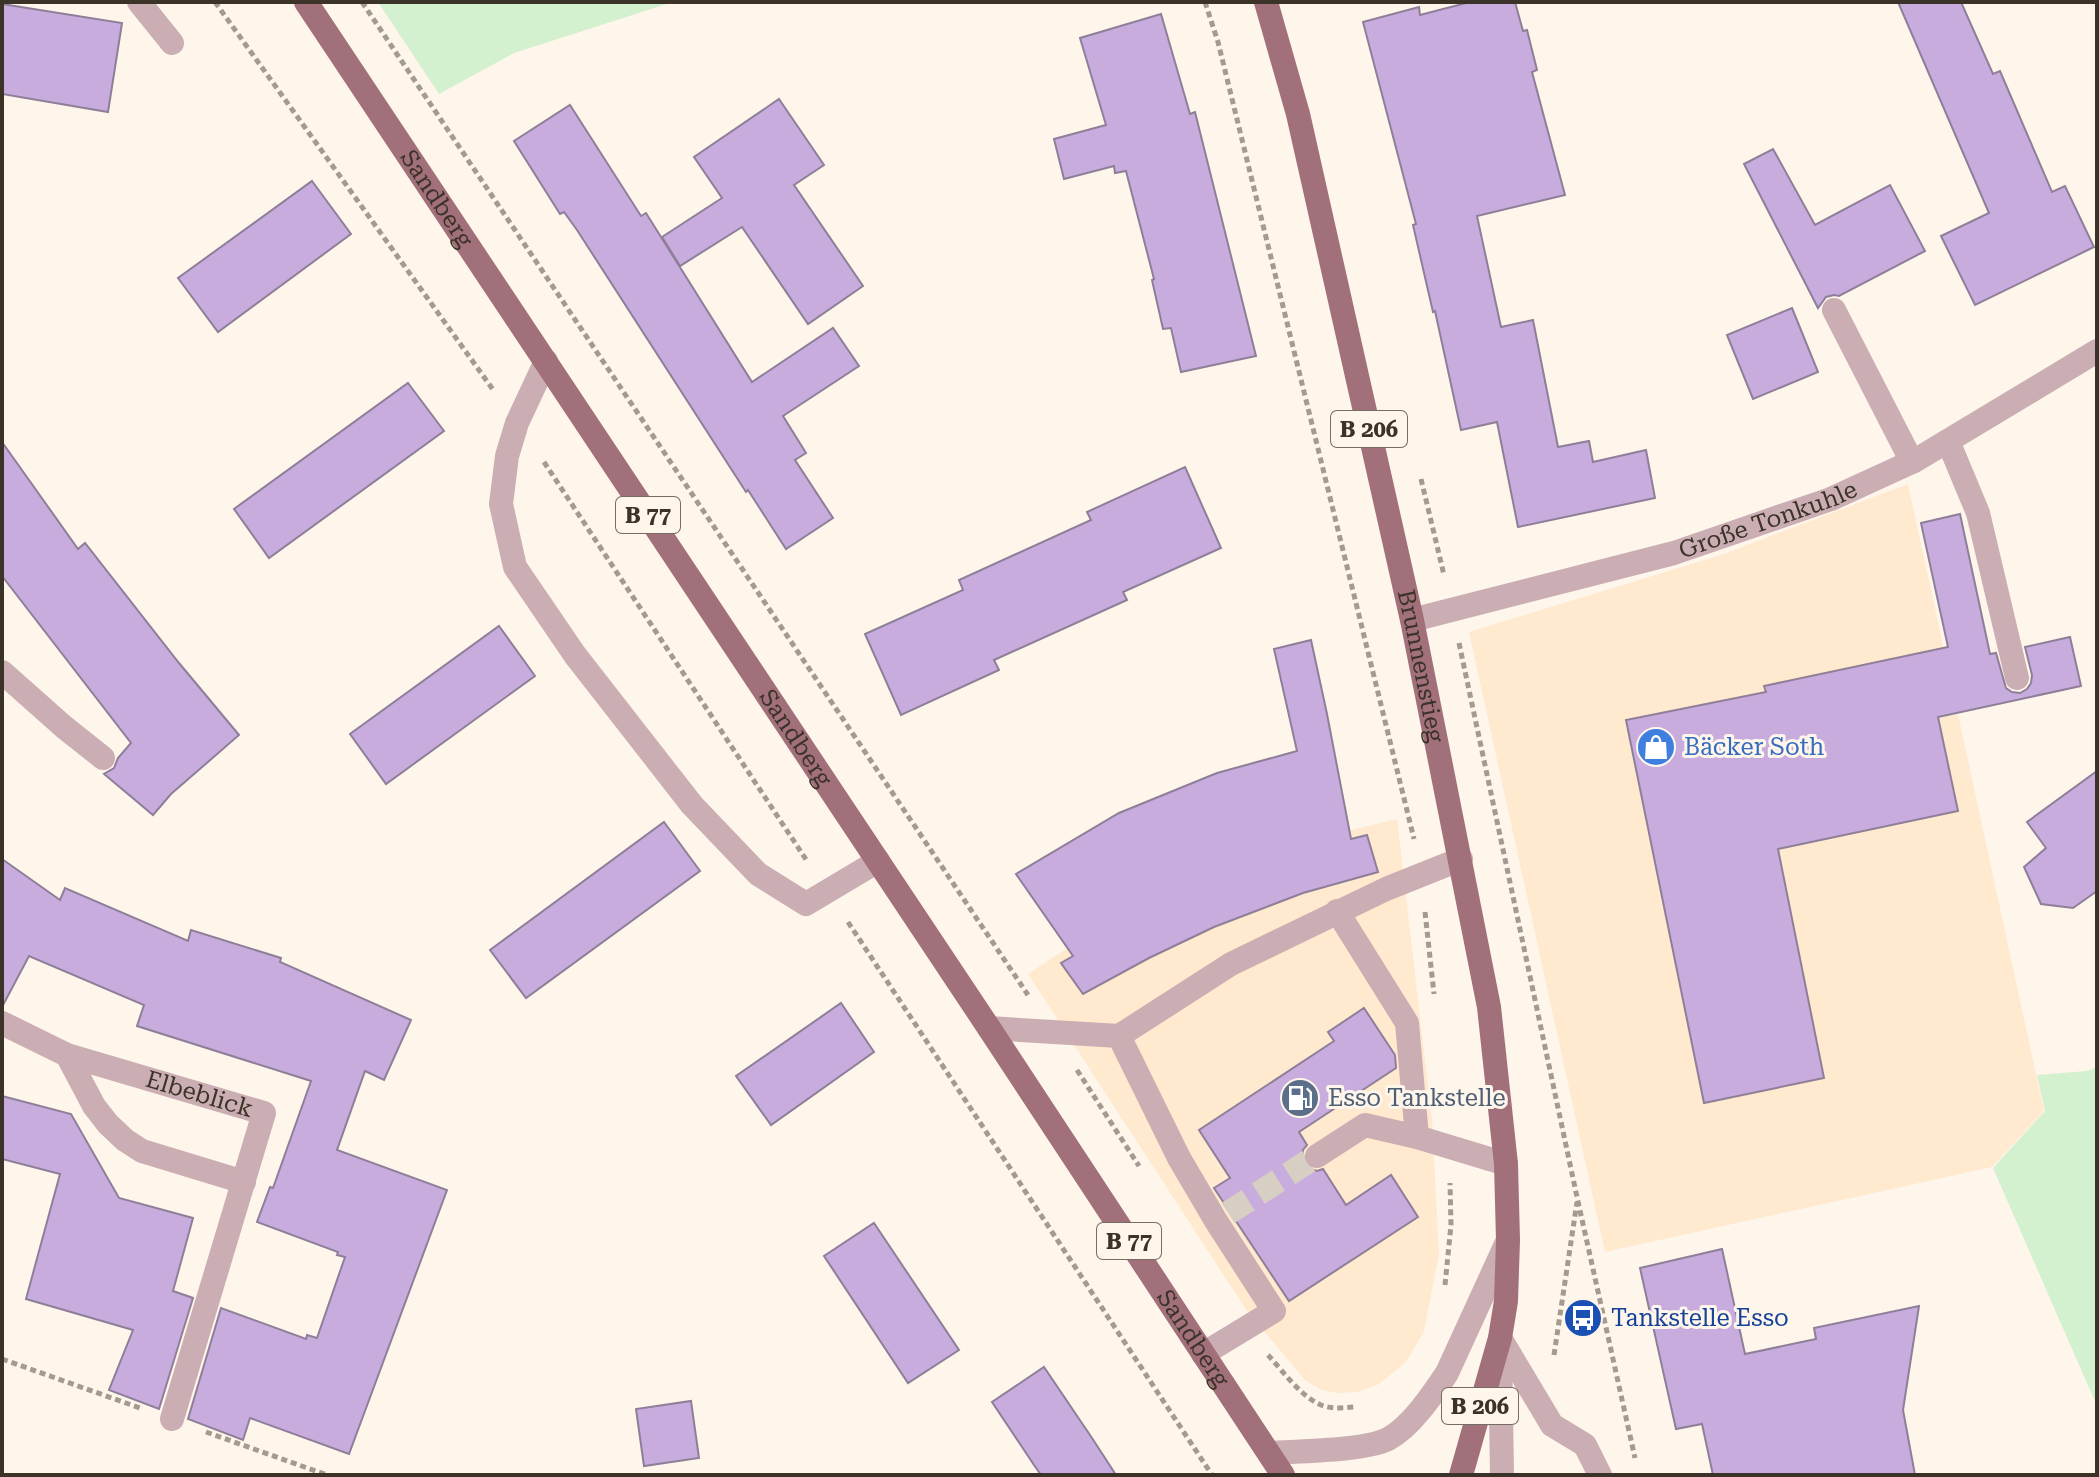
<svg xmlns="http://www.w3.org/2000/svg" width="2099" height="1477" viewBox="0 0 2099 1477" font-family="'Roboto Serif',serif">
	<style>
		.built { fill: #ffe9cf }
		.green { fill: #d3f0cf }
		.building { fill: #c9acde; stroke: #8e7f99; stroke-width: 2 }
		.lines { fill: none; stroke-linecap: round; stroke-linejoin: round }
		.minor-tunnel { stroke: #d7cec4; stroke-width: 24; stroke-dasharray: 24 12; stroke-linecap: butt }
		.path { stroke: #a39a90; stroke-width: 5; stroke-dasharray: 6 4; stroke-linecap: butt }
		.minor { stroke: #cbaeb3; stroke-width: 24 }
		.major { stroke: #a2707a; stroke-width: 24 }
		.labels { text-anchor: middle; dominant-baseline: central; stroke-width: 6; stroke-linejoin: round; paint-order: stroke }
		.shield { fill: #fef5eb; stroke: #766c62; stroke-width: 2 }
		.shield-label { font-size: 22px; font-weight: bold; fill: #3b3228 }
		.street-label { font-size: 24px; fill: #3b3228; stroke: #fef5eb }
		.shop-label { font-size: 24px; fill: #366cbe; stroke: #fef5eb; text-anchor: start }
		.service-label { font-size: 24px; fill: #4e5e75; stroke: #fef5eb; text-anchor: start }
		.transit-label { font-size: 24px; fill: #164399; stroke: #fef5eb; text-anchor: start }
	</style>
	<rect width="100%" height="100%" fill="#fef5eb"/>
	<g class="built">
		<path d="M1908 484 2044 1111 1992 1167 1605 1252 1469 632 1721 555Z"/>
		<path d="M1397 819 1432 1120 1439 1254 1424 1331 1406 1362 1379 1384 1357 1392 1338 1393 1321 1390 1305 1380 1247 1311 1028 974 1151 893 1252 854Z"/>
	</g>
	<g class="green">
		<path d="M378 2H673L514 53 439 94Z"/>
		<path d="M2097 1067V1406L1993 1168 2045 1111 2037 1075 2087 1071Z"/>
	</g>
	<g class="building">
		<path d="M1470 2H1515L1523 31 1527 30 1537 70 1532 72 1565 195 1477 216 1501 327 1533 320 1558 447 1589 441 1593 462 1646 450 1655 498 1518 527 1497 422 1461 430 1435 311 1433 312 1413 225 1416 224 1363 22 1419 7 1420 15Z"/>
		<path d="M1898 2H1961L1993 74 2000 71 2052 192 2065 186 2094 247 1975 305 1941 236 1989 213Z"/>
		<path d="M2 4 122 23 108 112 2 94Z"/>
		<path d="M1161 14 1190 114 1195 112 1256 356 1181 372 1171 328 1163 329 1152 280 1154 279 1126 171 1115 173 1114 166 1064 179 1054 139 1106 125 1080 38Z"/>
		<path d="M779 99 824 165 794 185 863 286 808 324 742 227 680 266 662 237 722 198 694 157Z"/>
		<path d="M570 105 641 216 646 213 752 382 833 328 859 366 783 416 806 453 795 460 833 518 786 549 748 490 746 492 577 230 564 212 560 214 514 141Z"/>
		<path d="M1773 149 1815 225 1890 185 1925 251 1839 296 1834 295 1826 297 1818 308 1744 164Z"/>
		<path d="M312 181 351 234 218 332 178 278Z"/>
		<path d="M1792 308 1818 372 1753 399 1727 335Z"/>
		<path d="M408 383 444 431 269 558 234 509Z"/>
		<path d="M2 442 78 549 85 543 179 663 239 735 171 794 153 815 104 774 114 768 118 758 131 743 2 576Z"/>
		<path d="M1185 467 1221 548 1123 592 1127 600 994 660 999 670 901 715 865 634 963 590 959 580 1091 520 1087 512Z"/>
		<path d="M1960 514 1990 654 1996 653 2006 688 2012 692 2020 693 2027 689 2031 683 2032 675 2025 647 2070 637 2081 686 1938 717 1958 811 1778 849 1824 1078 1704 1103 1626 720 1766 692 1764 686 1948 647 1921 523Z"/>
		<path d="M499 626 535 676 386 784 350 734Z"/>
		<path d="M1311 640 1327 714 1351 839 1367 835 1378 872 1303 893 1214 927 1149 958 1083 994 1061 963 1073 956 1016 874 1119 813 1217 773 1297 751 1274 649Z"/>
		<path d="M2097 771V891L2073 908 2041 904 2024 867 2046 848 2027 822Z"/>
		<path d="M664 822 700 871 526 998 490 950Z"/>
		<path d="M2 859 60 900 65 888 188 941 191 930 281 958 280 962 411 1020 384 1080 365 1071 337 1150 447 1190 349 1454 250 1418 243 1440 188 1419 221 1308 306 1339 307 1335 317 1338 345 1257 337 1255 338 1252 257 1222 270 1187 273 1188 311 1081 137 1026 144 1005 29 956 2 1007Z"/>
		<path d="M841 1003 874 1052 771 1125 736 1076Z"/>
		<path d="M1364 1008 1395 1055 1396 1068 1299 1132 1307 1145 1303 1150 1302 1158 1305 1165 1310 1169 1317 1171 1323 1169 1346 1205 1391 1175 1418 1217 1289 1301 1214 1188 1230 1178 1199 1130 1334 1041 1328 1032Z"/>
		<path d="M2 1096 71 1114 119 1198 193 1218 173 1291 193 1298 159 1409 109 1390 133 1330 26 1299 60 1174 2 1159Z"/>
		<path d="M874 1223 959 1350 908 1383 824 1256Z"/>
		<path d="M1722 1249 1745 1354 1816 1339 1814 1328 1919 1306 1903 1410 1915 1475H1713L1702 1424 1676 1429 1640 1268Z"/>
		<path d="M1044 1367 1092 1438 1116 1475H1041L1034 1465 992 1402Z"/>
		<path d="M691 1401 699 1458 644 1466 636 1409Z"/>
	</g>
	<g class="lines">
		<path class="minor-tunnel" d="M1228 1213 1317 1156"/>
		<g class="path">
			<path d="M215 2 494 391"/>
			<path d="M362 2 1028 995"/>
			<path d="M1205 2 1218 42 1414 839"/>
			<path d="M544 462 807 861"/>
			<path d="M1421 479 1444 575"/>
			<path d="M1459 643 1577 1197 1635 1458"/>
			<path d="M1425 912 1434 994"/>
			<path d="M848 922 1212 1475"/>
			<path d="M1077 1070 1139 1166"/>
			<path d="M1445 1285 1451 1225 1450 1183"/>
			<path d="M1268 1355C1283 1371 1300 1396 1321 1405 1331 1409 1343 1408 1354 1407"/>
			<path d="M1554 1355 1577 1202"/>
			<path d="M2 1359 140 1408"/>
			<path d="M206 1432 327 1475"/>
		</g>
		<g class="minor">
			<path d="M139 2 172 43"/>
			<path d="M1834 310 1912 462"/>
			<path d="M546 361 517 423 507 456 501 504 515 567 575 655 692 805 758 874 806 904 878 861"/>
			<path d="M1948 441 1978 513 2017 678"/>
			<path id="s1" d="M1412 620 1674 553 1831 499 1916 460 2097 351"/>
			<path d="M2 672 64 727 103 758"/>
			<path d="M1337 911 1407 1023 1417 1137"/>
			<path d="M2 1023 67 1055 94 1106 108 1124 125 1140 142 1151 244 1182"/>
			<path d="M989 1028 1119 1036 1231 964 1386 889 1461 859"/>
			<path d="M1119 1036 1179 1158 1216 1221 1274 1311 1203 1354"/>
			<path id="s2" d="M67 1055 264 1113 172 1419"/>
			<path d="M1317 1156 1365 1125 1417 1137 1506 1164"/>
			<path d="M1500 1338 1552 1425 1585 1445 1600 1475"/>
			<path d="M1500 1349 1502 1475"/>
			<path d="M1269 1453C1299 1451 1364 1451 1388 1439 1411 1427 1433 1394 1447 1373L1507 1242"/>
		</g>
		<g class="major">
			<path id="s3" d="M306 2 989 1028 1283 1475"/>
			<path id="s4" d="M1266 2 1298 114 1412 620 1489 1007 1506 1164 1508 1240 1506 1301 1500 1338 1461 1475"/>
		</g>
	</g>
	<defs>
		<symbol id="shop-disc" viewBox="-11 -11 22 22"><circle r="9.5" fill="#3f7fe0" stroke="#fef5eb"/><path d="M-5-2.5h2.3a2.7 3.5 0 0 1 5.4 0H5L5.5 6h-11ZM-1.5-2.5h3a1.5 2.3 0 0 0-3 0Z" fill="#fff"/></symbol>
		<symbol id="fuel-disc" viewBox="-11 -11 22 22"><circle r="9.5" fill="#5c6f8a" stroke="#fef5eb"/><path d="M-5.5-6h7V0h2V4h1.3V-2.5L3-4.5l.8-.8L6-3V5H2.5V1h-1V6h-7ZM-4.2-4.7v3.2H.2V-4.7Z" fill="#fff"/></symbol>
		<symbol id="bus-disc" viewBox="-11 -11 22 22"><circle r="9.5" fill="#1a4fb4" stroke="#fef5eb"/><path d="M-5-6H5V4H4V6H2V4H-2V6H-4V4H-5ZM-3.5-4V0h7V-4ZM-3.5 1.2v1.5H-2V1.2ZM2 1.2v1.5H3.5V1.2Z" fill="#fff"/></symbol>
	</defs>
	<g fill-rule="evenodd">
		<use href="#shop-disc" x="1634" y="725" width="44" height="44"/>
		<use href="#fuel-disc" x="1278" y="1076" width="44" height="44"/>
		<use href="#bus-disc" x="1561" y="1296" width="44" height="44"/>
	</g>
	<g class="labels">
		<g class="shield">
			<rect x="1331" y="411" width="76" height="36" rx="6"/>
			<rect x="616" y="497" width="64" height="36" rx="6"/>
			<rect x="1097" y="1223" width="64" height="36" rx="6"/>
			<rect x="1442" y="1388" width="76" height="36" rx="6"/>
		</g>
		<g class="shield-label">
			<text x="1369" y="429">B 206</text>
			<text x="648" y="515">B 77</text>
			<text x="1129" y="1241">B 77</text>
			<text x="1480" y="1406">B 206</text>
		</g>
		<g class="street-label">
			<text stroke="none"><textPath href="#s3" startOffset="236">Sandberg</textPath></text>
			<text stroke="none"><textPath href="#s1" startOffset="370">Große Tonkuhle</textPath></text>
			<text stroke="none"><textPath href="#s4" startOffset="682">Brunnenstieg</textPath></text>
			<text stroke="none"><textPath href="#s3" startOffset="884">Sandberg</textPath></text>
			<text stroke="none"><textPath href="#s2" startOffset="138">Elbeblick</textPath></text>
			<text stroke="none"><textPath href="#s3" startOffset="1604">Sandberg</textPath></text>
		</g>
		<g class="shop-label">
			<text x="1684" y="747">Bäcker Soth</text>
		</g>
		<g class="service-label">
			<text x="1328" y="1098">Esso Tankstelle</text>
		</g>
		<g class="transit-label">
			<text x="1611" y="1318">Tankstelle Esso</text>
		</g>
	</g>
	<rect width="2099" height="1477" fill="none" stroke="#3b3228" stroke-width="8"/>
</svg>
